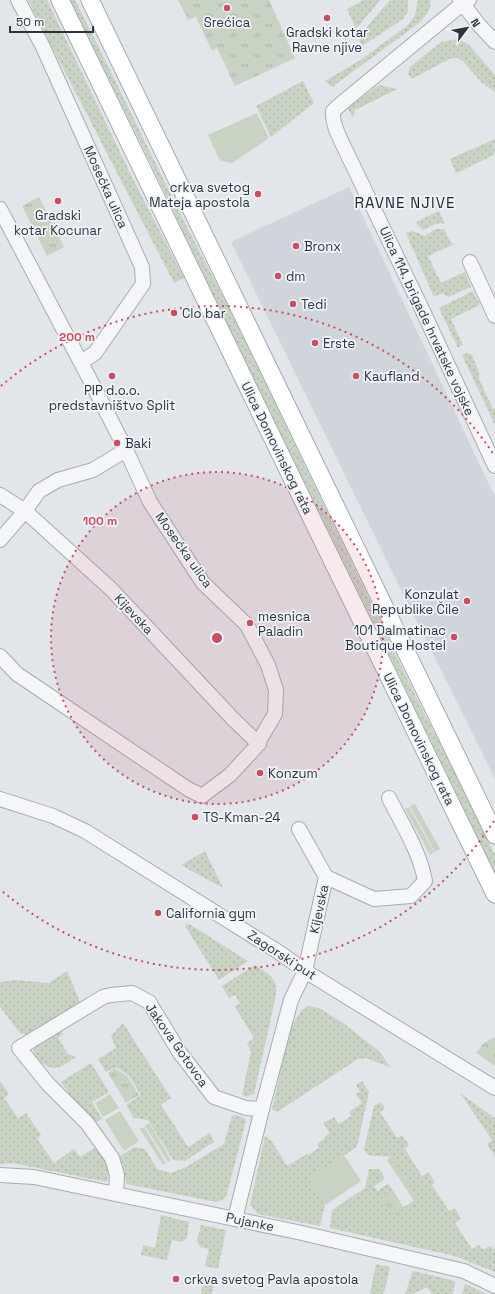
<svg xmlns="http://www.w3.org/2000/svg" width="495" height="1294" viewBox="0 0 495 1294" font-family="'Space Grotesk',sans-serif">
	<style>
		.built { fill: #d0d4db }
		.grass { fill: url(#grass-dots) }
		.park { fill: url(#park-tufts) }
		.pitch { fill: #c8d3c3 }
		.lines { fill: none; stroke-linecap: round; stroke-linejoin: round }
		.minor-casing { stroke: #a7acb4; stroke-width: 16 }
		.major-casing { stroke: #a2aab5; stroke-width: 19 }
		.minor { stroke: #f4f6f8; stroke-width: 14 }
		.major { stroke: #fff; stroke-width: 17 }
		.ring { fill: none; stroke: #c94d63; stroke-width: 2; stroke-dasharray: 2 4 }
		.poi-dot { fill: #c94d63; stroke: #f1f4f7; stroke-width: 1.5 }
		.labels { text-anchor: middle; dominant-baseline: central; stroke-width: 3.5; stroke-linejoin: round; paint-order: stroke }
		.poi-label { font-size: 13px; fill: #2b3341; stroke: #f1f4f7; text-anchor: start }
		.street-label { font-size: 13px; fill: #2b3341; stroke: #f1f4f7 }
		.quarter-label { font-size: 15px; letter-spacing: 1px; fill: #1d2432; stroke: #f1f4f7 }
		.centre { fill: #c94d63; stroke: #f1f4f7; stroke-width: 2 }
		.ring-label { font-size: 12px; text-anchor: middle; font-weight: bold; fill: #c94d63; stroke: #f1f4f7; stroke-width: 3.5; stroke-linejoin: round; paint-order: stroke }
	</style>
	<defs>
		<pattern id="grass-dots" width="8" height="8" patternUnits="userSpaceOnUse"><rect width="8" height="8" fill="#c8d3c3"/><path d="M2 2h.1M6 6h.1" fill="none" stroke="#acb6a9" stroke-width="1.8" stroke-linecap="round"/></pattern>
		<pattern id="park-tufts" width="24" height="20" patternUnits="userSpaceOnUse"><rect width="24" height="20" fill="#c8d3c3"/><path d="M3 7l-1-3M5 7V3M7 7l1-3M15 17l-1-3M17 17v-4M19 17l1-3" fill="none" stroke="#acb6a9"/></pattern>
	</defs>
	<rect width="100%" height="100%" fill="#e2e5ea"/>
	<path class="built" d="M349 187 495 497V779L385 557 231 242Z"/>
	<g class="grass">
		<path d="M28 0H47L132 177 184 278 174 283Z"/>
		<path d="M70 0H75C126 100 173 203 226 302L422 709 457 776 495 855V873L345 564 245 362 155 172Z"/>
		<path d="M364 0H380L356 29 347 9Z"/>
		<path d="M390 0H408V11L403 19 362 46 358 37Z"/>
		<path d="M418 0H430C432 10 425 16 419 23L332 87 325 81 362 59 408 25 415 15Z"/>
		<path d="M458 39 468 44 495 75V92L481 82 463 61 458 58H451L412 79 408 74 410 67 441 42Z"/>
		<path d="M303 81 314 103 271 137 256 106Z"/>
		<path d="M379 85 397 89 355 110 353 118 348 109 350 106Z"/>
		<path d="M495 139 494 155 456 173 450 159Z"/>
		<path d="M439 211 445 224C436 221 431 227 423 230L418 225 416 222Z"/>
		<path d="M436 229H444L451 243 454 244 428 256 441 283 467 271 465 273 471 287 448 297 442 293 434 297 406 233 413 231 425 236Z"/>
		<path d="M473 291 480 305 451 319 463 345 458 348 439 308Z"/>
		<path d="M467 353 472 355 479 372V379L493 409 495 408V425L462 355Z"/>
		<path d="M205 851 223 888 181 865Z"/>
		<path d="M189 924 248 961 219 980 185 926Z"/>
		<path d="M255 965C268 974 278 977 276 995L254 1094 245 1097 242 1094 251 1052 247 1043 254 1038 235 1007 240 1003 235 995 229 998 222 986Z"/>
		<path d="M67 971 80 1002 27 1035 20 1033 0 1007V982L17 980 49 983Z"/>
		<path d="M307 1006 319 1008 343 1023 380 1052 390 1067 376 1062 366 1058 358 1059 277 1112 272 1109 290 1029 301 1011Z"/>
		<path d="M123 1023 171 1098 161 1105 188 1147 210 1133 214 1142 185 1161 173 1160 148 1120 134 1118 126 1105 141 1095 129 1076 116 1067 106 1072 98 1059 116 1048 111 1036Z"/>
		<path d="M58 1027 63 1034 58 1038 68 1054 76 1057C71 1060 65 1065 60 1067 49 1071 31 1059 34 1047 37 1037 51 1032 58 1027Z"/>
		<path d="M91 1063 109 1092 92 1102 102 1119 96 1122 79 1108 61 1082Z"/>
		<path d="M0 1081 9 1094 4 1098 18 1118 26 1113 41 1135 37 1139 54 1163 74 1149 80 1157 98 1146C106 1159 111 1166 107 1182L12 1163 0 1164Z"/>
		<path d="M362 1081 369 1092 357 1147 308 1179 325 1205 320 1226 258 1214 250 1205 265 1136 271 1140 287 1166 307 1154 308 1155 319 1148 317 1144 325 1138V1136L330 1133 323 1123 334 1117 339 1124 351 1116 349 1112 362 1103 356 1094 360 1092 356 1085Z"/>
		<path d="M460 1093 495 1118V1157L487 1144 492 1140Z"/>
		<path d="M381 1102 385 1108 380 1112 397 1138 402 1135 409 1145 405 1149 422 1176 428 1172 435 1182 432 1185 449 1211 455 1208 461 1219 455 1223 472 1249 479 1245 483 1250 490 1246 493 1249 495 1248V1272L455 1256 330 1228 332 1210 365 1188 369 1169H379L385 1179 374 1186 377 1191 388 1184 393 1190 382 1198 391 1213 402 1205 404 1207 418 1198 391 1157 368 1155 364 1149 374 1106Z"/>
		<path d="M236 1115 244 1118 246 1121 226 1197 222 1200 216 1202 127 1184 125 1180 123 1165 118 1157 135 1147 145 1149 157 1169 171 1173 186 1167 224 1144 232 1116Z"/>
		<path d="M161 1215 189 1222 187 1238 182 1242 172 1240 167 1260 141 1255 143 1245 155 1248Z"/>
		<path d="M201 1225 226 1230 218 1269 205 1266 209 1249 200 1247 197 1241Z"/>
		<path d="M376 1264 390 1267 385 1289 383 1294H370Z"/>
		<path d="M413 1271 455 1281 453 1294H432L427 1287 413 1294H405Z"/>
		<path d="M204 1275 215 1278 212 1294H201Z"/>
		<path d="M465 1284 487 1294H462Z"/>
	</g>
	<g class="park">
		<path d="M178 0H269L295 58 235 86 217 48 212 51 196 17 188 20Z"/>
		<path d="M39 197 64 247 47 256 22 206Z"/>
		<path d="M495 1037V1066L476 1053 484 1043Z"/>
		<path d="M115 1068 128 1077 139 1095 126 1103 108 1073Z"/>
		<path d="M393 1190 402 1205 391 1213 381 1198Z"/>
	</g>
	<g class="pitch">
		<path d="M257 113 269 138 232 163 220 161 208 135Z"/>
		<path d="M415 804 440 849 435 852 410 806Z"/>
		<path d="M409 807 434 852 430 855 405 809Z"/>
		<path d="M110 1094 119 1108 103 1117 95 1103Z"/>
		<path d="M120 1111 139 1141 124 1151 105 1120Z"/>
		<path d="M149 1123 171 1160 168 1162 145 1126Z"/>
		<path d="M144 1127 166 1163 163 1165 140 1129Z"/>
		<path d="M344 1155 361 1181 325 1205 308 1179Z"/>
		<path d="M391 1157 418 1198 414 1201 387 1160Z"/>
	</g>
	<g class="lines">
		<defs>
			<g id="minor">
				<path d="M18 0 43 47 142 267 143 284 95 353 81 362"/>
				<path d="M460 0 479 25 495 42"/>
				<path d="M469 0 462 4 342 103 333 111C332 124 339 136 344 147L421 307 495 466"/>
				<path d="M0 209 98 395 126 450 150 502 203 583 247 625 268 665 276 690 275 714 255 748 230 775 202 796 188 789 17 674 0 656"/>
				<path d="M470 262 495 316"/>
				<path d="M0 495 25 511 111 589 233 719 259 744"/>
				<path d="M0 540 25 511 39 491 58 480 93 470 126 450"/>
				<path d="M0 799 53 816 85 831 280 953 305 971 495 1088"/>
				<path d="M326 877 374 899 411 896 425 881C420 852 402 824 389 798"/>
				<path d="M0 1175 34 1177 302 1233 464 1271 495 1286"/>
				<path d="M116 1193 117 1175 112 1158 87 1123 48 1084 19 1048 103 997 111 995 132 993 149 1002 180 1053 214 1097 246 1108 262 1109"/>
				<path d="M235 1219 262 1109 291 1000 305 971 326 877 299 829"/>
			</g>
			<g id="major">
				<path d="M60 0 292 478 495 894"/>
				<path d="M90 0 495 835"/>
			</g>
		</defs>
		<use href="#minor" class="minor-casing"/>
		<use href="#major" class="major-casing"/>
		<use href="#minor" class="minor"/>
		<use href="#major" class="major"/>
	</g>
	<circle cx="217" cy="638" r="166" fill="#c94d63" fill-opacity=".12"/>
	<g class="ring">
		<circle cx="217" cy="638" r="166"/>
		<path d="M494 821A332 332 0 0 1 1 890M1 386A332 332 0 0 1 494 455"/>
	</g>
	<g class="poi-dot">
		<circle cx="227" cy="8" r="4"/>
		<circle cx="327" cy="18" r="4"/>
		<circle cx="258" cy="194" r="4"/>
		<circle cx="58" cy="201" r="4"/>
		<circle cx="296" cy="246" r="4"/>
		<circle cx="278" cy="276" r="4"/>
		<circle cx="293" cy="304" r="4"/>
		<circle cx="174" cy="313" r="4"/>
		<circle cx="315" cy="343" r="4"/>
		<circle cx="112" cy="376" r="4"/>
		<circle cx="356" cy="376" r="4"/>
		<circle cx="117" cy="443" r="4"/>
		<circle cx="467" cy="601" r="4"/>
		<circle cx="250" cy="623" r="4"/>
		<circle cx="454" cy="637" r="4"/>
		<circle cx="260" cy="773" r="4"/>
		<circle cx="195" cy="817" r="4"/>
		<circle cx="158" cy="913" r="4"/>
		<circle cx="176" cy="1279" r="4"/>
	</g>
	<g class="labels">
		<g class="poi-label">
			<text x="227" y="22" text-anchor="middle">Srećica</text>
			<text x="327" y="32" text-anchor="middle">Gradski kotar<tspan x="327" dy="15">Ravne njive</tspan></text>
			<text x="250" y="187" text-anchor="end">crkva svetog<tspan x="250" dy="15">Mateja apostola</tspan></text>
			<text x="58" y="215" text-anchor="middle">Gradski<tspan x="58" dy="15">kotar Kocunar</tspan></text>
			<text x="304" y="246">Bronx</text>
			<text x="286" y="276">dm</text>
			<text x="301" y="304">Tedi</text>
			<text x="182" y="313">Clo bar</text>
			<text x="323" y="343">Erste</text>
			<text x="364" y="376">Kaufland</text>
			<text x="112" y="390" text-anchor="middle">PIP d.o.o.<tspan x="112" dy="15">predstavništvo Split</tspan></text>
			<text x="125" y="443">Baki</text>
			<text x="459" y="594" text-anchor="end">Konzulat<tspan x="459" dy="15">Republike Čile</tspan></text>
			<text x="258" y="616">mesnica<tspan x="258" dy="15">Paladin</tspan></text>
			<text x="446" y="630" text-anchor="end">101 Dalmatinac<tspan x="446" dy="15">Boutique Hostel</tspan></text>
			<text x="268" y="773">Konzum</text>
			<text x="203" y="817">TS-Kman-24</text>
			<text x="166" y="913">California gym</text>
			<text x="184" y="1279">crkva svetog Pavla apostola</text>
		</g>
		<g class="street-label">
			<text transform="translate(106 187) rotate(66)">Mosećka ulica</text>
			<text transform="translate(427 321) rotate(65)">Ulica 114. brigade hrvatske vojske</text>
			<text transform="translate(277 448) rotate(64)">Ulica Domovinskog rata</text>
			<text transform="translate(184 550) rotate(55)">Mosećka ulica</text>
			<text transform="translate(134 614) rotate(47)">Kijevska</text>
			<text transform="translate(419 739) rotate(64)">Ulica Domovinskog rata</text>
			<text transform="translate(319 909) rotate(-78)">Kijevska</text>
			<text transform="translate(282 955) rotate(33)">Zagorski put</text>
			<text transform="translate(177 1045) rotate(55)">Jakova Gotovca</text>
			<text transform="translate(250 1222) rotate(12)">Pujanke</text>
		</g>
		<g class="quarter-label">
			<text x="405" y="202">RAVNE NJIVE</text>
		</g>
	</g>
	<circle cx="217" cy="638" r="6" class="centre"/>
	<g class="ring-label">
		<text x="77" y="341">200 m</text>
		<text x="100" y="525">100 m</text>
	</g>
	<g transform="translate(467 28) rotate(58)" stroke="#f1f4f7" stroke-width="3" paint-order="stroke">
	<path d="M0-3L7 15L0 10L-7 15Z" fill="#2b3341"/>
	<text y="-6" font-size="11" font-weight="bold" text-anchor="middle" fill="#2b3341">N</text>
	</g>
	<path d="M10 26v6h83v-6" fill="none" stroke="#2b3341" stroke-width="2"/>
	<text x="16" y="26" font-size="12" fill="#2b3341" stroke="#f1f4f7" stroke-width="3" paint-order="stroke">50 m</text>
</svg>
